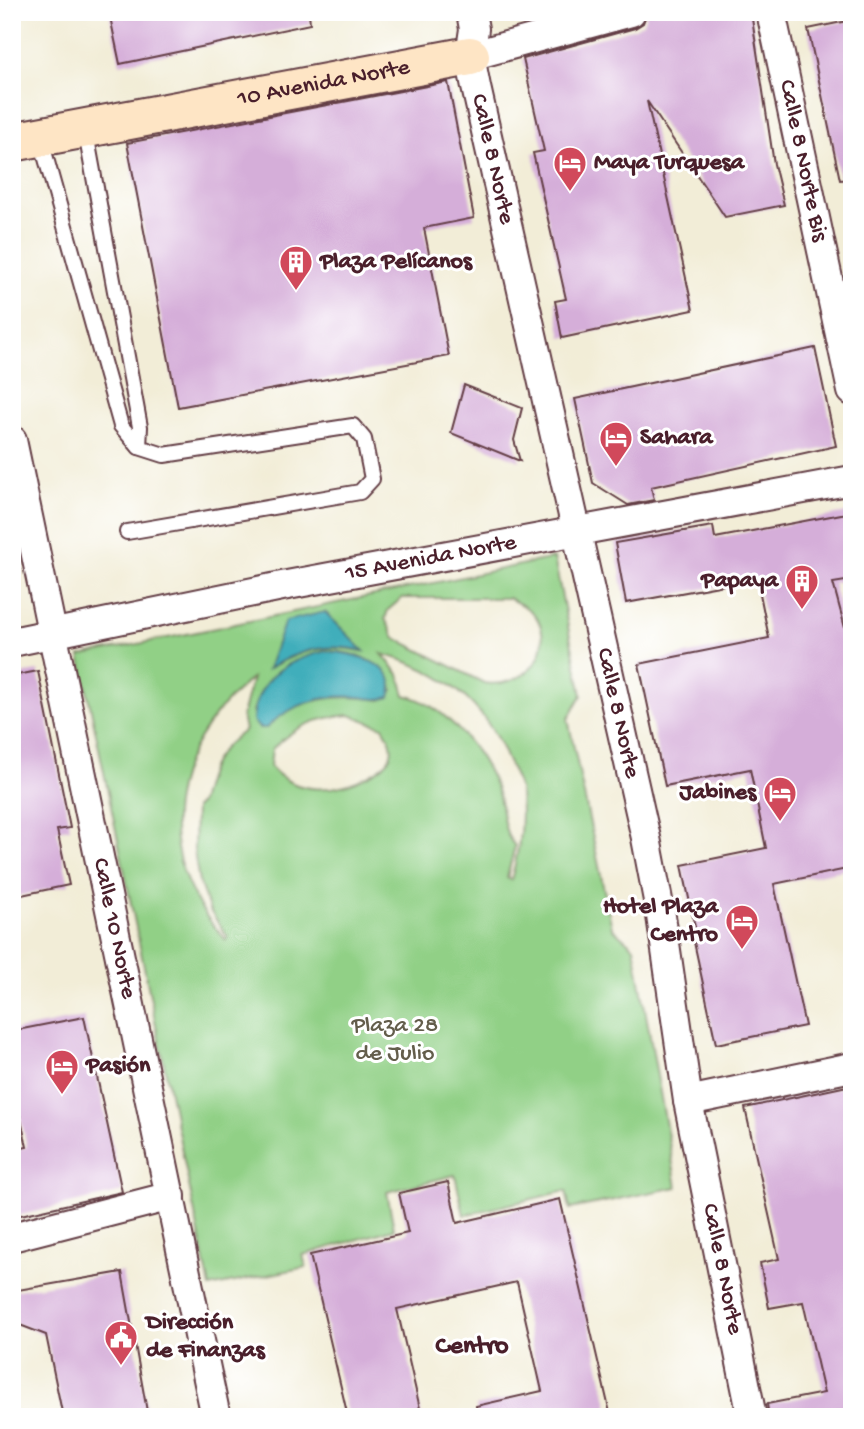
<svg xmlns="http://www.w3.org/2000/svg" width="864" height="1429" viewBox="0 0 864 1429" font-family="'Gochi Hand',sans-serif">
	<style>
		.green { fill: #91d086; stroke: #6e7858; stroke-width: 2; fill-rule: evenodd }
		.water { fill: #3faebb; stroke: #446673; stroke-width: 2 }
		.building { fill: #d5aed9 }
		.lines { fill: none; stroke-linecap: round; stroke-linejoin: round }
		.lane-casing { stroke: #633e45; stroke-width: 18 }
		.street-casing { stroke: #633e45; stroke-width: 32 }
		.secondary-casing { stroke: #633e45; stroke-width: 42 }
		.lane { stroke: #fff; stroke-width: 14 }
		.street { stroke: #fff; stroke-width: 28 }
		.secondary { stroke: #fee5c5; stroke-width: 38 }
		.labels { text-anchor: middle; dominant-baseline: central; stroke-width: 6; stroke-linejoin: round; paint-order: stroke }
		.street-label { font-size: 24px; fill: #4a1f2b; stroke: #fff }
		.poi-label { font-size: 24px; font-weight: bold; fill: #4a1f2b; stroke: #fff; text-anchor: start }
		.park-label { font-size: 24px; fill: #635d4b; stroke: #fff }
		.neighbourhood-label { font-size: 26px; font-weight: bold; fill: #4a1f2b; stroke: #fff }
	</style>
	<rect width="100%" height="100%" fill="#fff"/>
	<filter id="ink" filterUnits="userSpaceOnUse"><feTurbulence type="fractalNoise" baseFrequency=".0143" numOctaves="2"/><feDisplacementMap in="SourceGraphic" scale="14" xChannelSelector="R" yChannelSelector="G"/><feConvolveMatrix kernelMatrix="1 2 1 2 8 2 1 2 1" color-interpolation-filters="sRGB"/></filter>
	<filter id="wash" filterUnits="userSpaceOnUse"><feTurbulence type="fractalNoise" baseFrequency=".00686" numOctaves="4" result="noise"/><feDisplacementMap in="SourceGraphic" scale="28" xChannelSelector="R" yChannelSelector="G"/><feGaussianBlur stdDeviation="1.57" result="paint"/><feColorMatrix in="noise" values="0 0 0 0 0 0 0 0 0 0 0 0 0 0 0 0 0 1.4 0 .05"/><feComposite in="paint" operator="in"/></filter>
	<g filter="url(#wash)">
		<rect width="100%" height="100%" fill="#f2edd7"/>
		<path class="green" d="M554 558 582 695 568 719 612 928 634 947 677 1187 570 1209 566 1191 464 1215 455 1175 387 1192 394 1229 303 1255 306 1267 210 1287 80 656ZM402 598H508C518 603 532 609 538 620 556 657 520 689 484 683L395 638 385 619 388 610ZM325 612 362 651C326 643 300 651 269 668ZM326 651C355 652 383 659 393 690L381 700C339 694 298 696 266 728L253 711C265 673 288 660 326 651ZM382 654C440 669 485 703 507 760 512 770 519 783 520 795 523 824 519 852 511 880L507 878 515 846C501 831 504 809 497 790 482 752 446 705 405 695L399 674ZM252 678 242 716 245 730C214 752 209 767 200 803L195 808 194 851 199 882 210 911 228 937 226 940C145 854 165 750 252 678ZM350 715 383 727C388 736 395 746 390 757 386 766 377 771 369 775 337 793 295 796 270 766L272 749C295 726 318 717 350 715Z"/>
		<g class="water">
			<path d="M325 612 364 651C328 643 299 649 268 669L285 621Z"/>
			<path d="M326 651C348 652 403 663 390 697 379 701 369 698 358 697 324 694 290 704 266 728H259L253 721C256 677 287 660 326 651Z"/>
		</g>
		<g id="blocks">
			<g class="building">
				<path d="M109 12H309L310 24 120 64Z"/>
				<path d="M647 12H751L774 164 784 205 725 217 647 101 693 310 562 338 555 301 566 299 533 153 544 151 523 59 635 28 643 23Z"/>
				<path d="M852 20V179L840 180 808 29Z"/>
				<path d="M448 82 474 218 424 228 449 356 178 407 127 143Z"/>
				<path d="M815 348 836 446 651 487 654 500 628 505 593 483 575 399Z"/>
				<path d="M464 385 522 408 514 440 520 461 451 433Z"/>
				<path d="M852 512V580L833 583 852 654V868L774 884 805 1026 716 1044 691 928 695 927 682 865 766 848 750 769 665 786 639 664 769 638 757 579 626 603 615 543 713 526 715 538Z"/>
				<path d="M38 671 70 828 57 830 69 885 12 897V676Z"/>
				<path d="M84 1017 122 1192 12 1217V1150L27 1147 12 1079V1031Z"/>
				<path d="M852 1085V1417H769L767 1404 824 1393 803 1302 769 1308 760 1263 779 1259 745 1108Z"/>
				<path d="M448 1182 457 1223 560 1199 611 1417H477L476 1406 542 1391 517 1282 397 1309 422 1417H348L310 1255 408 1233 399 1193Z"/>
				<path d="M122 1272 148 1417H63L46 1335 12 1322V1291Z"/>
			</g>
		</g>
	</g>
	<g filter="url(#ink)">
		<use href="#blocks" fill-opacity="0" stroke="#633e45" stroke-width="2"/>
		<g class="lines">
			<defs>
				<g id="lane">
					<path d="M85 128 140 427 139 447"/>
					<path d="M40 137 121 426 139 447 164 455 353 426 364 439 372 479 360 492 127 532"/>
				</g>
				<g id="street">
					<path id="s1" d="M471 12 474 29 470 56 476 87 646 838 661 916 688 1101 752 1417"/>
					<path id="s2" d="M771 12 852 391"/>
					<path d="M470 56 631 12"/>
					<path id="s3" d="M12 440 216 1417"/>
					<path id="s4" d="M12 642 282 586 852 480"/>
					<path d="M688 1101 852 1067"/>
					<path d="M12 1237 171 1196"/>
				</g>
				<g id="secondary">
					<path id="s5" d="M12 142 470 56"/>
				</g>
			</defs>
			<use href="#lane" class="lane-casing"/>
			<use href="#street" class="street-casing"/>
			<use href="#secondary" class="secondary-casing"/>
			<use href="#lane" class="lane"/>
			<use href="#street" class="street"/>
			<use href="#secondary" class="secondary"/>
		</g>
	</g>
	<defs>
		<symbol id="hotel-pin" viewBox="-11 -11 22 30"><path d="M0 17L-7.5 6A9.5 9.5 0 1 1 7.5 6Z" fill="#d1495b" stroke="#fff"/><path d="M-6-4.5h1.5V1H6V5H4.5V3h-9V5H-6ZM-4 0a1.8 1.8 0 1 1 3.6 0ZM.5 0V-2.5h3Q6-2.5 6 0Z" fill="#fff"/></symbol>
		<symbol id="building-pin" viewBox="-11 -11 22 30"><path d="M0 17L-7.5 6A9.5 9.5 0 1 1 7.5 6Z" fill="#d1495b" stroke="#fff"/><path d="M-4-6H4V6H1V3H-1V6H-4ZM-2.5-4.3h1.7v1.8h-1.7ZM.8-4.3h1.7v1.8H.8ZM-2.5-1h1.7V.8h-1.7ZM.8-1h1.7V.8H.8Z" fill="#fff"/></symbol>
		<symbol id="civic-pin" viewBox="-11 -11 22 30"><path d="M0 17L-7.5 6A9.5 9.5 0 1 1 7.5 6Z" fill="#d1495b" stroke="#fff"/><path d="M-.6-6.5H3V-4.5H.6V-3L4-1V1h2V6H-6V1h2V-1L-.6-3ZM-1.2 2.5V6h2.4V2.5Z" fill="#fff"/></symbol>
	</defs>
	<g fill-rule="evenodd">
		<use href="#hotel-pin" x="551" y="144" width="38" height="52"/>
		<use href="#building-pin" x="277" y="243" width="38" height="52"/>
		<use href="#hotel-pin" x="597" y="419" width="38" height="52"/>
		<use href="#building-pin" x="783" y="562" width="38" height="52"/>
		<use href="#hotel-pin" x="761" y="774" width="38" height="52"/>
		<use href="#hotel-pin" x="723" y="902" width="38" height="52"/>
		<use href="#hotel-pin" x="43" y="1047" width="38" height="52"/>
		<use href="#civic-pin" x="102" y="1318" width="38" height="52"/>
	</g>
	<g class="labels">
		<g class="street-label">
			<text stroke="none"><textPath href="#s5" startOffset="317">10 Avenida Norte</textPath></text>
			<text stroke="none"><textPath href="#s1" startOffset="150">Calle 8 Norte</textPath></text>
			<text stroke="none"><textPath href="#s2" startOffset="152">Calle 8 Norte Bis</textPath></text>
			<text stroke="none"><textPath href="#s4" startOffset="427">15 Avenida Norte</textPath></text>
			<text stroke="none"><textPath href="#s1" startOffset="718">Calle 8 Norte</textPath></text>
			<text stroke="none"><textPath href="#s3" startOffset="499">Calle 10 Norte</textPath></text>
			<text stroke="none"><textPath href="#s1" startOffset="1284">Calle 8 Norte</textPath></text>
		</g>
		<g class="poi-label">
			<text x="594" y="163">Maya Turquesa</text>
			<text x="320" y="262">Plaza Pelícanos</text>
			<text x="640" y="438">Sahara</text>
			<text x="778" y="581" text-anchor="end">Papaya</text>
			<text x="756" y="793" text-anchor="end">Jabines</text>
			<text x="718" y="907" text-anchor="end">Hotel Plaza<tspan x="718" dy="28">Centro</tspan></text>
			<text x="86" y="1066">Pasión</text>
			<text x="146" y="1323">Dirección<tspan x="146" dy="28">de Finanzas</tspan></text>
		</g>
		<g class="park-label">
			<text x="395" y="1026">Plaza 28<tspan x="395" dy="28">de Julio</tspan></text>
		</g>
		<g class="neighbourhood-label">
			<text x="472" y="1347">Centro</text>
		</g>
	</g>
	<rect width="864" height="1429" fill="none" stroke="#fff" stroke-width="42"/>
</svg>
